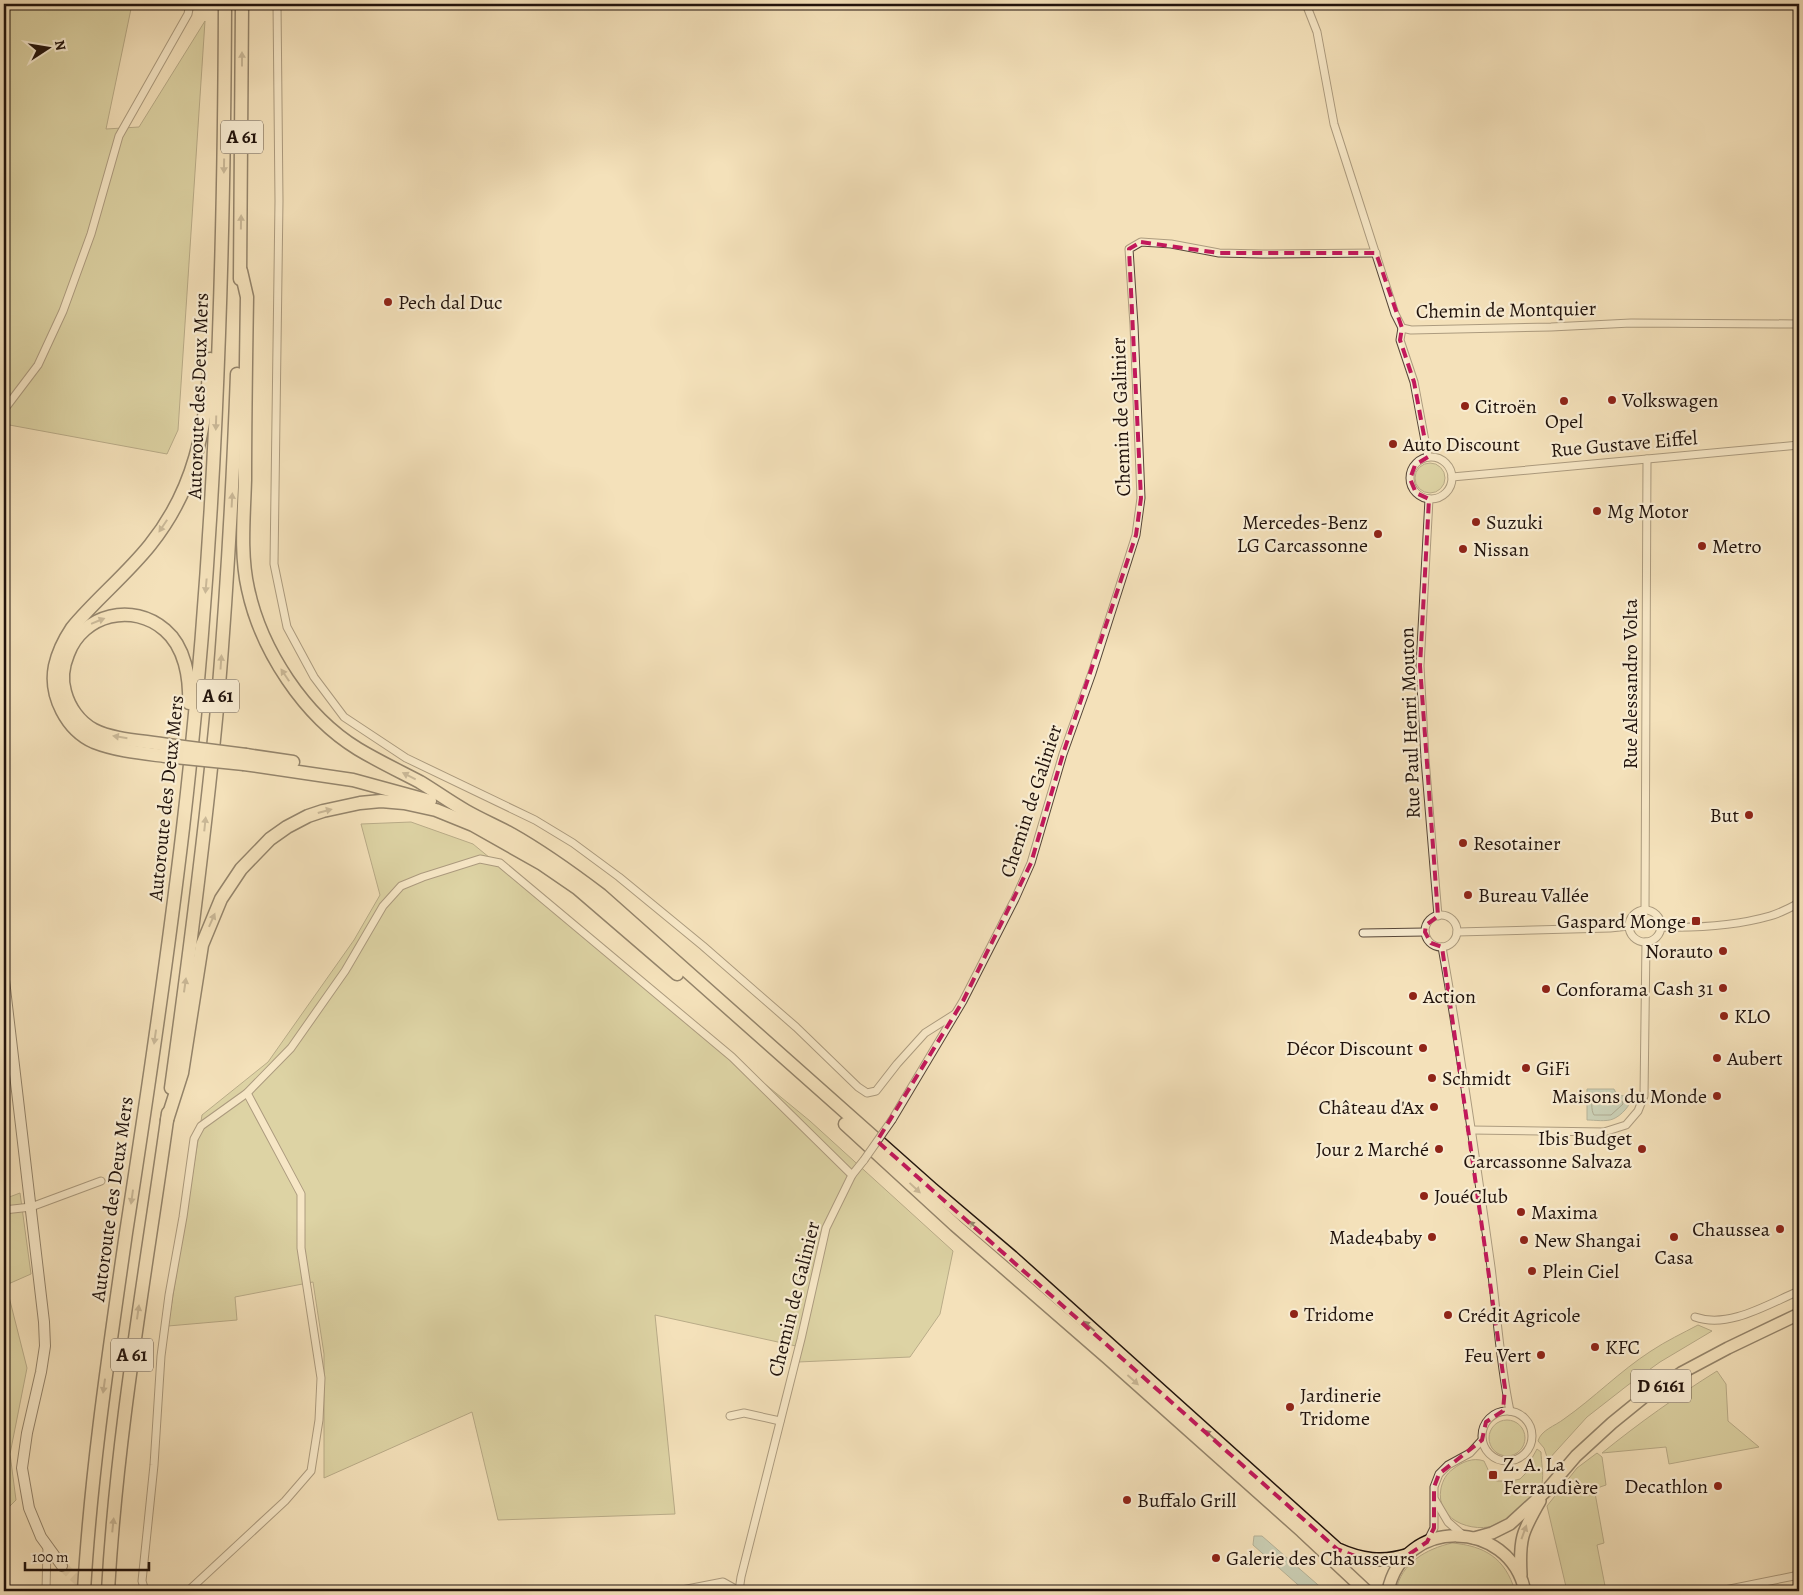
<svg xmlns="http://www.w3.org/2000/svg" width="1803" height="1595" viewBox="0 0 1803 1595" font-family="Alegreya,serif">
	<style>
		.green { fill: #c2c18b; stroke: #726a4c }
		.water { fill: #9cbdb3; stroke: #6b7970 }
		.lines { fill: none; stroke-linecap: round; stroke-linejoin: round }
		.shore { stroke: #5e6860; stroke-width: 1 }
		.secondary-tunnel { stroke: #d4c2a0; stroke-width: 10; stroke-dasharray: 10 5; stroke-linecap: butt }
		.minor-casing { stroke: #564638; stroke-width: 9 }
		.secondary-casing { stroke: #21130c; stroke-width: 12 }
		.primary-casing { stroke: #21130c; stroke-width: 14 }
		.motorway-casing { stroke: #21130c; stroke-width: 15 }
		.minor { stroke: #f8ecd2; stroke-width: 7 }
		.secondary { stroke: #f8ecd2; stroke-width: 10 }
		.primary { stroke: #f4e1ba; stroke-width: 11 }
		.motorway { stroke: #f4e1ba; stroke-width: 12 }
		.minor-bridge-casing { stroke: #564638; stroke-width: 9; stroke-linecap: butt }
		.motorway-bridge-casing { stroke: #21130c; stroke-width: 15; stroke-linecap: butt }
		.minor-bridge { stroke: #f8ecd2; stroke-width: 7 }
		.motorway-bridge { stroke: #f4e1ba; stroke-width: 12 }
		.oneway { fill: #95846c }
		.marked { fill: none; stroke: #c2185b; stroke-width: 4; stroke-dasharray: 10 6; stroke-linejoin: round }
		.poi-dot { fill: #8f2418; stroke: #f8ecd2; stroke-width: 2 }
		.labels { text-anchor: middle; dominant-baseline: central; stroke-width: 4.5; stroke-linejoin: round; paint-order: stroke }
		.shield { fill: #f8ecd2; stroke: #625447; stroke-width: 1 }
		.shield-label { font-size: 19px; font-weight: bold; fill: #21130c }
		.poi-label { font-size: 20px; fill: #21130c; stroke: #f8ecd2; text-anchor: start }
		.street-label { font-size: 20px; fill: #21130c; stroke: #f8ecd2 }
	</style>
	<rect width="100%" height="100%" fill="#f4e1ba"/>
	<filter id="stains"><feTurbulence type="fractalNoise" baseFrequency=".004" numOctaves="4"/><feColorMatrix values="0 0 0 0 .2 0 0 0 0 .09 0 0 0 0 .02 0 0 0 .5 -.17"/></filter>
	<radialGradient id="worn" r=".72"><stop offset=".6" stop-color="#630" stop-opacity="0"/><stop offset="1" stop-color="#630" stop-opacity=".3"/></radialGradient>
	<g class="green">
		<path d="M4 4H132L106 129 139 127 205 21 178 430 167 454 4 424Z"/>
		<circle cx="1430" cy="478" r="15"/>
		<path d="M411 822 473 844 810 1121 953 1251 940 1314 910 1357 798 1362 796 1346 655 1315 675 1514 498 1520 472 1412 324 1478V1354L313 1282 235 1297 237 1320 168 1326 202 1115 268 1062 354 940 380 895 361 824Z"/>
		<path d="M20 1193 31 1274 6 1285 27 1368 10 1454 16 1500 4 1512V1199Z"/>
		<path d="M1698 1325 1712 1331 1660 1362 1628 1385 1587 1417 1548 1460 1544 1448 1538 1441C1541 1430 1555 1426 1564 1419 1594 1398 1620 1371 1651 1351 1666 1341 1683 1333 1698 1325Z"/>
		<path d="M1717 1371 1726 1384 1728 1421 1759 1447 1669 1464 1666 1447 1602 1453C1639 1423 1677 1396 1717 1371Z"/>
		<circle cx="1507" cy="1438" r="18"/>
		<path d="M1537 1449 1541 1452C1541 1461 1544 1474 1542 1483 1539 1491 1527 1503 1520 1509 1515 1513 1511 1518 1505 1521 1480 1537 1434 1523 1441 1488 1443 1480 1446 1474 1453 1469 1462 1462 1473 1457 1484 1461L1492 1478 1497 1481H1512L1520 1479 1526 1473 1527 1467Z"/>
		<path d="M1597 1453 1602 1457 1606 1485 1600 1487 1595 1493 1604 1543 1597 1545 1606 1591H1567L1547 1506 1577 1468Z"/>
		<path d="M1452 1543C1485 1546 1505 1558 1515 1591H1396C1401 1563 1426 1549 1452 1543Z"/>
	</g>
	<g class="water">
		<path d="M1587 1089H1614L1617 1095 1632 1097C1631 1105 1621 1116 1613 1119 1606 1122 1595 1120 1587 1120Z"/>
		<path d="M1254 1536H1262L1325 1591H1305L1253 1545Z"/>
	</g>
	<g class="lines">
		<path class="shore" d="M1594 1094H1610L1615 1099 1622 1101 1623 1104 1611 1115H1594C1591 1111 1591 1098 1594 1094Z"/>
		<path class="secondary-tunnel" d="M62 1566 87 1589"/>
		<defs>
			<g id="minor">
				<path d="M277 4 279 201 274 564 287 627 314 677 344 717 406 758 535 820 573 843 619 877 703 946 796 1027 858 1087 867 1093 876 1091 897 1064 925 1033 955 1014"/>
				<path d="M1306 4 1317 32 1334 124 1395 314 1402 328 1411 330 1551 327 1631 323 1799 324"/>
				<path d="M1402 328 1400 340 1414 382 1428 457"/>
				<path d="M4 407 7 406 38 365 63 311 91 234 119 136 188 14 190 4"/>
				<circle cx="1431" cy="478" r="21"/>
				<path d="M1452 477 1799 445"/>
				<path d="M1429 499 1420 666 1425 759 1438 916"/>
				<path d="M1645 910 1647 459"/>
				<circle cx="1645" cy="926" r="16"/>
				<circle cx="1441" cy="931" r="16"/>
				<path d="M1661 927C1697 928 1735 926 1770 916 1780 913 1790 908 1799 903"/>
				<path d="M1457 932 1610 928 1629 926"/>
				<path d="M1363 933 1425 932"/>
				<path d="M1442 947C1461 1053 1476 1160 1491 1267 1497 1315 1500 1364 1510 1411"/>
				<path d="M892 1120 963 1001 1015 899 1031 863 1063 754 1092 673 1136 535 1141 498 1134 325 1129 249 1141 242 1171 244 1219 253 1262 254 1376 253"/>
				<path d="M1471 1130 1604 1132 1626 1125 1638 1111 1644 1096 1646 942"/>
				<path d="M4 1210 31 1207 101 1181"/>
				<path d="M1695 1317C1729 1329 1768 1304 1799 1291"/>
				<circle cx="1507" cy="1436" r="25"/>
				<path d="M730 1416 744 1413 780 1421"/>
				<path d="M1435 1500 1448 1522 1464 1536"/>
				<path d="M1427 1542 1434 1528V1487L1439 1474 1448 1465 1470 1453 1482 1440"/>
				<path d="M46 1591 47 1546"/>
				<path d="M145 1591 142 1581 154 1465 161 1356 169 1295 183 1217 194 1139 201 1126 247 1093 291 1048 345 971 383 906 401 886 423 877 480 859 500 863 732 1057 852 1175"/>
				<path d="M188 1591 285 1501 311 1471 319 1420 321 1378 301 1248V1194L247 1093"/>
				<path d="M677 1591 723 1582 739 1591"/>
				<path d="M739 1591 741 1577 801 1339 826 1228 852 1175 864 1160"/>
				<path d="M1720 1591 1799 1575"/>
			</g>
			<path id="secondary" d="M4 980 44 1322 45 1346 41 1372 27 1433 22 1468 29 1508 41 1537 62 1566"/>
			<g id="primary">
				<path d="M1474 1538 1492 1533 1510 1524 1546 1491 1576 1456 1612 1423 1644 1397 1681 1373 1728 1348 1799 1314"/>
				<path d="M1521 1575C1519 1539 1522 1532 1540 1501"/>
				<path d="M1388 1591C1403 1517 1509 1518 1525 1591"/>
			</g>
			<g id="motorway">
				<path d="M241 271 247 297C246 358 245 419 245 480 244 516 240 554 248 589 261 650 304 716 358 749 378 761 399 771 420 782 435 791 450 802 466 811 480 819 496 826 511 834 543 852 572 873 601 895L932 1189 1012 1257 1337 1549C1361 1560 1383 1563 1408 1555"/>
				<path d="M240 279 242 4"/>
				<path d="M168 745C146 741 113 740 94 730 79 722 69 707 65 692 61 679 63 666 68 654 83 614 133 602 165 630 185 647 190 678 189 703"/>
				<path d="M246 755 293 762"/>
				<path d="M165 756C141 753 117 751 94 742 67 730 49 696 55 666 58 652 64 640 72 628 96 599 126 575 150 545 195 489 206 428 210 359"/>
				<path d="M244 764 353 780 430 801"/>
				<path d="M171 1088C189 958 206 828 218 698 227 590 233 482 237 374"/>
				<path d="M167 1120 182 1073 202 945 221 899 241 869 270 839 287 827 308 816 323 811 360 803 381 801 404 803 436 810 473 825 542 864 577 888 677 974"/>
				<path d="M845 1124 955 1225 1108 1358 1302 1531 1366 1591"/>
				<path d="M84 1591C91 1471 109 1352 126 1233 147 1098 167 963 183 828 215 554 224 279 225 4"/>
				<path d="M108 1591C117 1430 146 1272 168 1113"/>
			</g>
		</defs>
		<use href="#minor" class="minor-casing"/>
		<use href="#secondary" class="secondary-casing"/>
		<use href="#primary" class="primary-casing"/>
		<use href="#motorway" class="motorway-casing"/>
		<use href="#minor" class="minor"/>
		<use href="#secondary" class="secondary"/>
		<use href="#primary" class="primary"/>
		<use href="#motorway" class="motorway"/>
		<defs>
			<path id="minor-bridge" d="M864 1160 892 1120"/>
			<g id="motorway-bridge">
				<path d="M168 745 246 755"/>
				<path d="M165 756 244 764"/>
			</g>
		</defs>
		<use href="#minor-bridge" class="minor-bridge-casing"/>
		<use href="#motorway-bridge" class="motorway-bridge-casing"/>
		<use href="#minor-bridge" class="minor-bridge"/>
		<use href="#motorway-bridge" class="motorway-bridge"/>
	</g>
	<defs><path id="oneway-solid" d="M-6-.8H1V-3.2L6.5 0L1 3.2V.8H-6Z" transform="scale(1.25)"/></defs>
	<g class="oneway">
		<use href="#oneway-solid" transform="translate(242 59) rotate(-90)"/>
		<use href="#oneway-solid" transform="translate(224 166) rotate(91)"/>
		<use href="#oneway-solid" transform="translate(241 222) rotate(-89)"/>
		<use href="#oneway-solid" transform="translate(216 423) rotate(92)"/>
		<use href="#oneway-solid" transform="translate(232 500) rotate(-87)"/>
		<use href="#oneway-solid" transform="translate(163 526) rotate(124)"/>
		<use href="#oneway-solid" transform="translate(206 586) rotate(95)"/>
		<use href="#oneway-solid" transform="translate(98 621) rotate(-22)"/>
		<use href="#oneway-solid" transform="translate(221 662) rotate(-86)"/>
		<use href="#oneway-solid" transform="translate(285 675) rotate(-124)"/>
		<use href="#oneway-solid" transform="translate(120 737) rotate(-171)"/>
		<use href="#oneway-solid" transform="translate(409 776) rotate(-153)"/>
		<use href="#oneway-solid" transform="translate(325 811) rotate(-15)"/>
		<use href="#oneway-solid" transform="translate(205 824) rotate(-84)"/>
		<use href="#oneway-solid" transform="translate(212 920) rotate(-66)"/>
		<use href="#oneway-solid" transform="translate(185 985) rotate(-82)"/>
		<use href="#oneway-solid" transform="translate(155 1037) rotate(98)"/>
		<use href="#oneway-solid" transform="translate(915 1188) rotate(43)"/>
		<use href="#oneway-solid" transform="translate(132 1197) rotate(98)"/>
		<use href="#oneway-solid" transform="translate(974 1226) rotate(-140)"/>
		<use href="#oneway-solid" transform="translate(138 1312) rotate(-82)"/>
		<use href="#oneway-solid" transform="translate(1089 1326) rotate(-138)"/>
		<use href="#oneway-solid" transform="translate(1133 1380) rotate(42)"/>
		<use href="#oneway-solid" transform="translate(104 1386) rotate(98)"/>
		<use href="#oneway-solid" transform="translate(1210 1435) rotate(-138)"/>
		<use href="#oneway-solid" transform="translate(113 1525) rotate(-84)"/>
		<use href="#oneway-solid" transform="translate(1524 1532) rotate(-70)"/>
	</g>
	<path d="M0 0H1803V1595H0ZM1141 242 1219 253H1376L1402 328 1400 340 1414 382 1428 457 1415 465 1410 479 1416 493 1429 499 1420 666 1438 916 1426 925 1425 932 1431 943 1442 947 1505 1388 1503 1411 1486 1422 1482 1440 1439 1474 1434 1487V1528L1427 1542 1408 1555 1385 1561 1360 1558 1337 1549 877 1141 963 1001 1031 863 1063 754 1136 535 1141 498 1129 249Z" fill="#f4e1ba" fill-opacity=".55" fill-rule="evenodd"/>
	<path class="marked" d="M1141 242 1219 253H1376L1402 328 1400 340 1414 382 1428 457 1415 465 1410 479 1416 493 1429 499 1420 666 1438 916 1426 925 1425 932 1431 943 1442 947 1505 1388 1503 1411 1486 1422 1482 1440 1439 1474 1434 1487V1528L1427 1542 1408 1555 1385 1561 1360 1558 1337 1549 877 1141 963 1001 1031 863 1063 754 1136 535 1141 498 1129 249Z"/>
	<g class="poi-dot">
		<circle cx="388" cy="302" r="5"/>
		<circle cx="1612" cy="400" r="5"/>
		<circle cx="1564" cy="401" r="5"/>
		<circle cx="1465" cy="406" r="5"/>
		<circle cx="1393" cy="444" r="5"/>
		<circle cx="1597" cy="511" r="5"/>
		<circle cx="1476" cy="522" r="5"/>
		<circle cx="1378" cy="534" r="5"/>
		<circle cx="1702" cy="546" r="5"/>
		<circle cx="1463" cy="549" r="5"/>
		<circle cx="1749" cy="815" r="5"/>
		<circle cx="1463" cy="843" r="5"/>
		<circle cx="1468" cy="895" r="5"/>
		<rect x="1691" y="916" width="10" height="10" rx="2.5"/>
		<circle cx="1723" cy="951" r="5"/>
		<circle cx="1723" cy="988" r="5"/>
		<circle cx="1546" cy="989" r="5"/>
		<circle cx="1413" cy="996" r="5"/>
		<circle cx="1724" cy="1016" r="5"/>
		<circle cx="1423" cy="1048" r="5"/>
		<circle cx="1717" cy="1058" r="5"/>
		<circle cx="1526" cy="1068" r="5"/>
		<circle cx="1432" cy="1078" r="5"/>
		<circle cx="1717" cy="1096" r="5"/>
		<circle cx="1434" cy="1107" r="5"/>
		<circle cx="1439" cy="1149" r="5"/>
		<circle cx="1642" cy="1149" r="5"/>
		<circle cx="1424" cy="1196" r="5"/>
		<circle cx="1521" cy="1212" r="5"/>
		<circle cx="1780" cy="1229" r="5"/>
		<circle cx="1432" cy="1237" r="5"/>
		<circle cx="1674" cy="1237" r="5"/>
		<circle cx="1524" cy="1240" r="5"/>
		<circle cx="1532" cy="1271" r="5"/>
		<circle cx="1294" cy="1314" r="5"/>
		<circle cx="1448" cy="1315" r="5"/>
		<circle cx="1595" cy="1347" r="5"/>
		<circle cx="1541" cy="1355" r="5"/>
		<circle cx="1290" cy="1407" r="5"/>
		<rect x="1488" y="1470" width="10" height="10" rx="2.5"/>
		<circle cx="1718" cy="1486" r="5"/>
		<circle cx="1127" cy="1500" r="5"/>
		<circle cx="1216" cy="1558" r="5"/>
	</g>
	<g class="labels">
		<g class="shield">
			<rect x="221" y="120.5" width="42" height="33" rx="4"/>
			<rect x="197" y="679.5" width="42" height="33" rx="4"/>
			<rect x="111" y="1338.5" width="42" height="33" rx="4"/>
			<rect x="1631" y="1369.5" width="60" height="33" rx="4"/>
		</g>
		<g class="shield-label">
			<text x="242" y="137">A 61</text>
			<text x="218" y="696">A 61</text>
			<text x="132" y="1355">A 61</text>
			<text x="1661" y="1386">D 6161</text>
		</g>
		<g class="poi-label">
			<text x="398" y="302">Pech dal Duc</text>
			<text x="1622" y="400">Volkswagen</text>
			<text x="1475" y="406">Citroën</text>
			<text x="1564" y="421" text-anchor="middle">Opel</text>
			<text x="1403" y="444">Auto Discount</text>
			<text x="1607" y="511">Mg Motor</text>
			<text x="1368" y="522" text-anchor="end">Mercedes-Benz<tspan x="1368" dy="23">LG Carcassonne</tspan></text>
			<text x="1486" y="522">Suzuki</text>
			<text x="1712" y="546">Metro</text>
			<text x="1473" y="549">Nissan</text>
			<text x="1739" y="815" text-anchor="end">But</text>
			<text x="1473" y="843">Resotainer</text>
			<text x="1478" y="895">Bureau Vallée</text>
			<text x="1686" y="921" text-anchor="end">Gaspard Monge</text>
			<text x="1713" y="951" text-anchor="end">Norauto</text>
			<text x="1713" y="988" text-anchor="end">Cash 31</text>
			<text x="1556" y="989">Conforama</text>
			<text x="1423" y="996">Action</text>
			<text x="1734" y="1016">KLO</text>
			<text x="1413" y="1048" text-anchor="end">Décor Discount</text>
			<text x="1727" y="1058">Aubert</text>
			<text x="1536" y="1068">GiFi</text>
			<text x="1442" y="1078">Schmidt</text>
			<text x="1707" y="1096" text-anchor="end">Maisons du Monde</text>
			<text x="1424" y="1107" text-anchor="end">Château d'Ax</text>
			<text x="1632" y="1138" text-anchor="end">Ibis Budget<tspan x="1632" dy="23">Carcassonne Salvaza</tspan></text>
			<text x="1429" y="1149" text-anchor="end">Jour 2 Marché</text>
			<text x="1434" y="1196">JouéClub</text>
			<text x="1531" y="1212">Maxima</text>
			<text x="1770" y="1229" text-anchor="end">Chaussea</text>
			<text x="1422" y="1237" text-anchor="end">Made4baby</text>
			<text x="1534" y="1240">New Shangai</text>
			<text x="1674" y="1257" text-anchor="middle">Casa</text>
			<text x="1542" y="1271">Plein Ciel</text>
			<text x="1304" y="1314">Tridome</text>
			<text x="1458" y="1315">Crédit Agricole</text>
			<text x="1605" y="1347">KFC</text>
			<text x="1531" y="1355" text-anchor="end">Feu Vert</text>
			<text x="1300" y="1395">Jardinerie<tspan x="1300" dy="23">Tridome</tspan></text>
			<text x="1503" y="1464">Z. A. La<tspan x="1503" dy="23">Ferraudière</tspan></text>
			<text x="1708" y="1486" text-anchor="end">Decathlon</text>
			<text x="1137" y="1500">Buffalo Grill</text>
			<text x="1226" y="1558">Galerie des Chausseurs</text>
		</g>
		<g class="street-label">
			<text transform="translate(1506 310) rotate(-1)">Chemin de Montquier</text>
			<text transform="translate(198 396) rotate(-88)">Autoroute des Deux Mers</text>
			<text transform="translate(1121 417) rotate(-92)">Chemin de Galinier</text>
			<text transform="translate(1624 444) rotate(-5)">Rue Gustave Eiffel</text>
			<text transform="translate(1630 684) rotate(-90)">Rue Alessandro Volta</text>
			<text transform="translate(1410 723) rotate(-92)">Rue Paul Henri Mouton</text>
			<text transform="translate(166 798) rotate(-84)">Autoroute des Deux Mers</text>
			<text transform="translate(1031 801) rotate(-72)">Chemin de Galinier</text>
			<text transform="translate(112 1199) rotate(-82)">Autoroute des Deux Mers</text>
			<text transform="translate(794 1299) rotate(-76)">Chemin de Galinier</text>
		</g>
	</g>
	<rect width="1803" height="1595" fill="none" stroke="#f4e1ba" stroke-width="20"/>
	<rect x="5" y="5" width="1793" height="1585" fill="none" stroke="#21130c" stroke-width="2.5"/>
	<rect x="10" y="10" width="1783" height="1575" fill="none" stroke="#21130c"/>
	<g transform="translate(48 48) rotate(78)" stroke="#f8ecd2" stroke-width="4" paint-order="stroke">
	<path d="M0-4L9 19L0 12L-9 19Z" fill="#21130c"/>
	<text y="-8" font-size="14" font-weight="bold" text-anchor="middle" fill="#21130c">N</text>
	</g>
	<path d="M25 1562v8h124v-8" fill="none" stroke="#21130c" stroke-width="2.5"/>
	<text x="32" y="1562" font-size="15" fill="#21130c" stroke="#f8ecd2" stroke-width="4" paint-order="stroke">100 m</text>
	<rect width="100%" height="100%" filter="url(#stains)"/>
	<rect width="100%" height="100%" fill="url(#worn)"/>
</svg>
